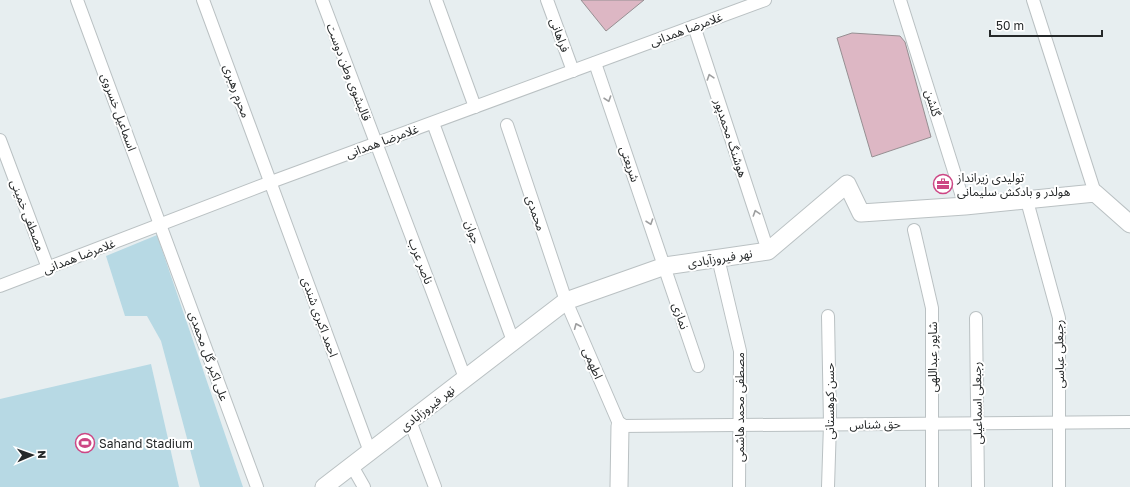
<svg xmlns="http://www.w3.org/2000/svg" width="1130" height="487" viewBox="0 0 1130 487" font-family="'Golos Text','Noto Sans Arabic',sans-serif">
	<style>
		.green { fill: #b7d9e4 }
		.building { fill: #ddb7c4; stroke: #968f92 }
		.lines { fill: none; stroke-linecap: round; stroke-linejoin: round }
		.street-casing { stroke: #bac1c3; stroke-width: 14 }
		.secondary-casing { stroke: #bac1c3; stroke-width: 19 }
		.street { stroke: #fff; stroke-width: 12 }
		.secondary { stroke: #fff; stroke-width: 17 }
		.oneway { stroke: #9d9e9f }
		.labels { text-anchor: middle; dominant-baseline: central; stroke-width: 4; stroke-linejoin: round; paint-order: stroke }
		.street-label { font-size: 12px; fill: #252829; stroke: #fff }
		.poi-label { font-size: 12px; fill: #252829; stroke: #fff; text-anchor: start }
	</style>
	<rect width="100%" height="100%" fill="#e7eef0"/>
	<g class="green">
		<path d="M157 235 243 487H200L161 341 147 316H125L106 256Z"/>
		<path d="M151 364 179 487H0V399Z"/>
	</g>
	<g class="building">
		<path d="M581 0H644L606 31Z"/>
		<path d="M852 33 900 36 905 42 931 137 872 157 837 38Z"/>
	</g>
	<g class="lines">
		<defs>
			<g id="street">
				<path d="M77 0 257 487"/>
				<path d="M203 0 370 452"/>
				<path d="M322 0 465 378"/>
				<path d="M436 0 475 107"/>
				<path d="M547 0 573 71"/>
				<path d="M900 0 965 206"/>
				<path d="M1033 0 1095 193"/>
				<path d="M694 26 768 251"/>
				<path d="M595 63 698 366"/>
				<path d="M433 123 513 341"/>
				<path d="M507 125 566 301 620 426 1130 422"/>
				<path d="M0 140 48 268"/>
				<path d="M1027 201 1059 318V487"/>
				<path d="M914 230 932 308V487"/>
				<path d="M718 258 740 351 739 487"/>
				<path d="M0 286 271 182 765 0"/>
				<path d="M976 318 978 487"/>
				<path d="M410 421 435 487"/>
				<path d="M352 466 364 487"/>
				<path d="M828 487 830 424 828 316"/>
			</g>
			<g id="secondary">
				<path d="M324 487 566 301 665 266 768 251 847 184 861 213 965 206 1095 193 1130 224"/>
				<path d="M619 487 620 426"/>
			</g>
		</defs>
		<use href="#street" class="street-casing"/>
		<use href="#secondary" class="secondary-casing"/>
		<use href="#street" class="street"/>
		<use href="#secondary" class="secondary"/>
	</g>
	<defs><path id="oneway-chevron" d="M-2-3.5L2.5 0L-2 3.5" fill="none" stroke-width="1.6" stroke-linecap="round" stroke-linejoin="round"/></defs>
	<g class="oneway">
		<use href="#oneway-chevron" transform="translate(710 77) rotate(-108)"/>
		<use href="#oneway-chevron" transform="translate(608 99) rotate(71)"/>
		<use href="#oneway-chevron" transform="translate(756 213) rotate(-108)"/>
		<use href="#oneway-chevron" transform="translate(650 222) rotate(71)"/>
		<use href="#oneway-chevron" transform="translate(577 326) rotate(-113)"/>
	</g>
	<defs>
		<symbol id="office-ring" viewBox="-11 -11 22 22"><circle r="9.5" fill="#fff" stroke="#cd4684" stroke-width="1.5"/><path d="M-6-3h4V-5.5h4V-3h4V5H-6ZM-1-4.5V-3h2v-1.5ZM-6 0V1H6V0Z" fill="#cd4684"/></symbol>
		<symbol id="stadium-ring" viewBox="-11 -11 22 22"><circle r="9.5" fill="#fff" stroke="#cd4684" stroke-width="1.5"/><path d="M0-5a6.5 5 0 1 0 0 10a6.5 5 0 1 0 0-10ZM-3.5-1.8h7v3.6h-7Z" fill="#cd4684"/></symbol>
	</defs>
	<g fill-rule="evenodd">
		<use href="#office-ring" x="932" y="173" width="22" height="22"/>
		<use href="#stadium-ring" x="74" y="432" width="22" height="22"/>
	</g>
	<g class="labels">
		<g class="street-label">
			<text transform="translate(686 29) rotate(-20)">غلامرضا همدانی</text>
			<text transform="translate(560 35) rotate(70)">فراهانی</text>
			<text transform="translate(349 72) rotate(69)">قالیشوی وطن دوست</text>
			<text transform="translate(237 91) rotate(70)">محرم رهبری</text>
			<text transform="translate(933 103) rotate(73)">گلشن</text>
			<text transform="translate(119 112) rotate(70)">اسماعیل خسروی</text>
			<text transform="translate(731 138) rotate(72)">هوشنگ محمدپور</text>
			<text transform="translate(382 141) rotate(-20)">غلامرضا همدانی</text>
			<text transform="translate(630 164) rotate(71)">شریعتی</text>
			<text transform="translate(536 213) rotate(71)">محمدی</text>
			<text transform="translate(28 215) rotate(69)">مصطفی خمینی</text>
			<text transform="translate(473 232) rotate(70)">جوان</text>
			<text transform="translate(79 256) rotate(-21)">غلامرضا همدانی</text>
			<text transform="translate(720 258) rotate(-9)">نهر فیروزآبادی</text>
			<text transform="translate(421 261) rotate(69)">ناصر عرب</text>
			<text transform="translate(681 316) rotate(71)">نمازی</text>
			<text transform="translate(320 317) rotate(70)">احمد اکبری شندی</text>
			<text transform="translate(1059 354) rotate(-91)">رجبعلی عباسی</text>
			<text transform="translate(209 356) rotate(70)">علی اکبر گل محمدی</text>
			<text transform="translate(932 357) rotate(-90)">شاپور عبداللهی</text>
			<text transform="translate(593 363) rotate(67)">اطهمی</text>
			<text transform="translate(829 401) rotate(-90)">حسن کوهستانی</text>
			<text transform="translate(977 403) rotate(-91)">رجبعلی اسماعیلی</text>
			<text transform="translate(739 407) rotate(-90)">مصطفی محمد هاشمی</text>
			<text transform="translate(427 408) rotate(-38)">نهر فیروزآبادی</text>
			<text transform="translate(875 424) rotate(-1)">حق شناس</text>
		</g>
		<g class="poi-label">
			<text x="957" y="177">تولیدی زیرانداز<tspan x="957" dy="14">هولدر و بادکش سلیمانی</tspan></text>
			<text x="99" y="443">Sahand Stadium</text>
		</g>
	</g>
	<g transform="translate(32 455) rotate(88)" stroke="#ffffff" stroke-width="3" paint-order="stroke">
	<path d="M0-3L7 15L0 10L-7 15Z" fill="#252829"/>
	<text y="-6" font-size="11" font-weight="bold" text-anchor="middle" fill="#252829">N</text>
	</g>
	<path d="M990 30v6h112v-6" fill="none" stroke="#252829" stroke-width="2"/>
	<text x="996" y="30" font-size="12" fill="#252829" stroke="#ffffff" stroke-width="3" paint-order="stroke">50 m</text>
</svg>
